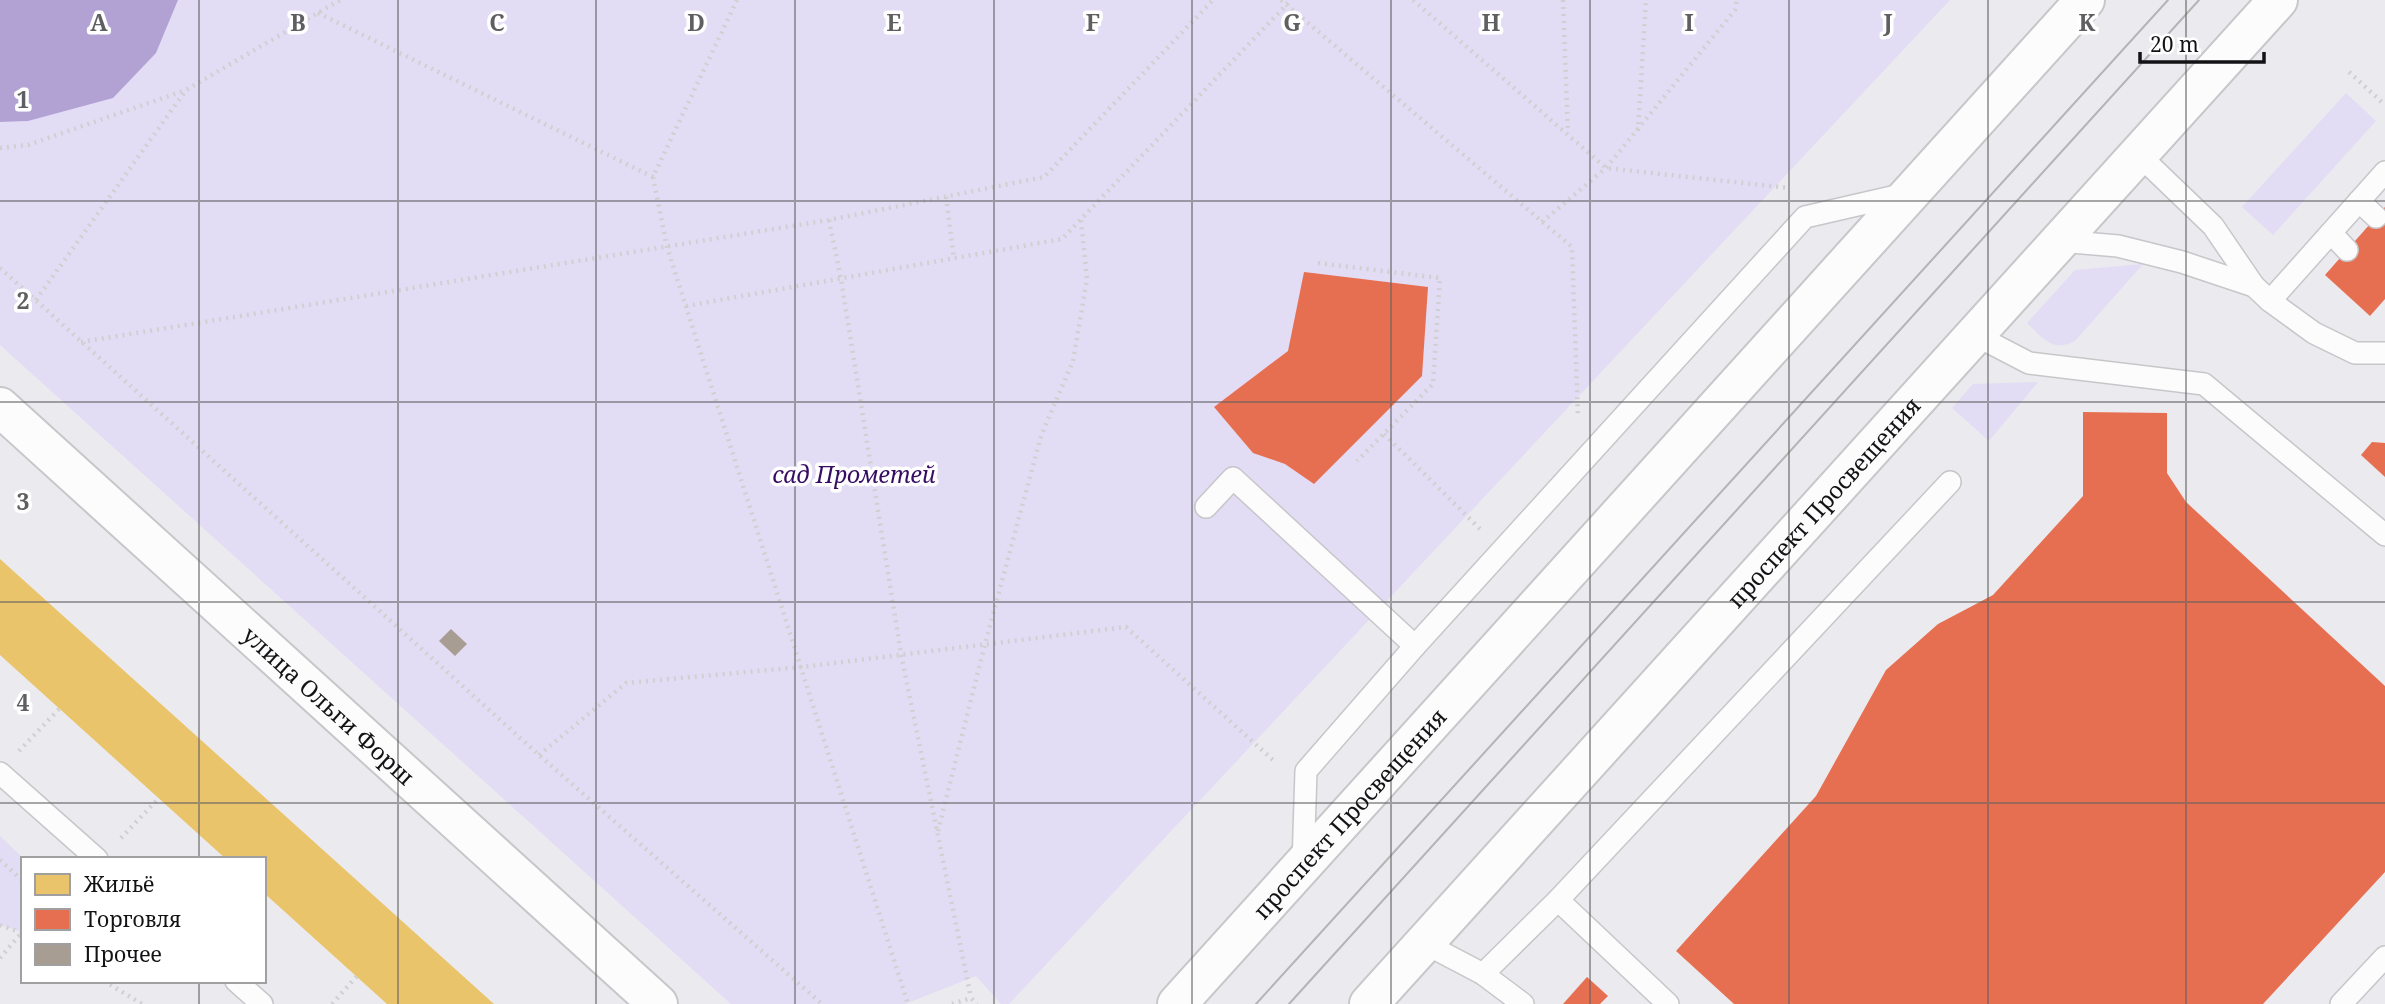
<svg xmlns="http://www.w3.org/2000/svg" width="2385" height="1004" viewBox="0 0 2385 1004" font-family="'Noto Serif',serif">
	<style>
		.green { fill: #e3dcf5 }
		.water { fill: #b2a2d4 }
		.homes { fill: #e9c46a }
		.shops { fill: #e76f51 }
		.building { fill: #a89d93 }
		.lines { fill: none; stroke-linecap: round; stroke-linejoin: round }
		.lane-casing { stroke: #c7c6c9; stroke-width: 24 }
		.street-casing { stroke: #c7c6c9; stroke-width: 42 }
		.secondary-casing { stroke: #c7c6c9; stroke-width: 42 }
		.path { stroke: #d0d0d0; stroke-width: 4.5; stroke-dasharray: 2 5; stroke-linecap: butt }
		.lane { stroke: #fcfcfd; stroke-width: 21 }
		.street { stroke: #fcfcfd; stroke-width: 38 }
		.secondary { stroke: #fcfcfd; stroke-width: 38 }
		.tram { stroke: #b4b4b4; stroke-width: 2 }
		.grid { fill: none; stroke: #5f5e61; stroke-width: 2; stroke-opacity: 0.55 }
		.labels { text-anchor: middle; dominant-baseline: central; stroke-width: 7; stroke-linejoin: round; paint-order: stroke }
		.park-label { font-size: 23px; font-style: italic; fill: #360d62; stroke: #fff }
		.street-label { font-size: 23px; fill: #131215; stroke: #fff }
		.grid-label { font-size: 23px; text-anchor: middle; font-weight: bold; fill: #5f5e61; stroke: #fff; stroke-width: 7; stroke-linejoin: round; paint-order: stroke }
	</style>
	<rect width="100%" height="100%" fill="#ebeaef"/>
	<g class="green">
		<path d="M178 0H1950L1009 1004H1001L976 976 905 1004H731L0 345V122L28 121 156 53Z"/>
		<path d="M2346 93 2376 121 2273 235 2242 207Z"/>
		<path d="M2143 264 2075 341C2052 353 2043 338 2027 323L2075 270Z"/>
		<path d="M2038 382 1989 441 1952 408 1973 384Z"/>
		<path d="M0 836 24 859 22 932 0 925Z"/>
	</g>
	<path class="water" d="M0 0H178L156 53 113 98 28 121 0 122Z"/>
	<path class="homes" d="M0 559 494 1004H387L264 893V859H226L0 655Z"/>
	<g class="shops">
		<path d="M2385 207V299L2370 316 2325 275Z"/>
		<path d="M1304 272 1428 287 1422 376 1314 484 1285 464 1253 453 1214 407 1288 351Z"/>
		<path d="M2083 412 2167 413V473L2186 502 2385 686V872L2263 1004H1734L1676 951 1816 796 1886 670 1938 624 1993 595 2083 496Z"/>
		<path d="M2372 442 2385 443V477L2361 455Z"/>
		<path d="M1587 977 1608 996 1600 1004H1563Z"/>
	</g>
	<path class="building" d="M451 629 467 644 455 656 439 641Z"/>
	<g class="lines">
		<defs>
			<g id="lane">
				<path d="M2138 154 2213 226 2254 286 2270 301 2314 333 2355 353H2385"/>
				<path d="M2359 201 2376 217"/>
				<path d="M2331 233 2347 250"/>
				<path d="M2059 241 2118 246 2182 262 2254 286"/>
				<path d="M2270 301 2385 172"/>
				<path d="M1975 335 2029 363 2204 384 2385 535"/>
				<path d="M1206 507 1233 478 1415 646"/>
				<path d="M0 773 97 859"/>
				<path d="M1303 864 1306 771 1415 646 1805 217 1905 194"/>
				<path d="M1558 900 1668 1004"/>
				<path d="M1424 943 1483 974 1523 1004"/>
				<path d="M1483 974 1558 900 1950 482"/>
				<path d="M236 981 262 1004"/>
				<path d="M2341 1004 2385 957"/>
			</g>
			<g id="street">
				<path id="s1" d="M0 407 658 1004"/>
			</g>
			<g id="secondary">
				<path id="s2" d="M1177 1004 2085 0"/>
				<path id="s3" d="M1369 1004 2278 0"/>
			</g>
		</defs>
		<use href="#lane" class="lane-casing"/>
		<use href="#street" class="street-casing"/>
		<use href="#secondary" class="secondary-casing"/>
		<g class="path">
			<path d="M737 0 653 177 667 247 908 1004"/>
			<path d="M1281 0 1572 247 1578 417"/>
			<path d="M1413 0 1606 168 1789 188"/>
			<path d="M1563 0 1568 133"/>
			<path d="M318 13 653 177"/>
			<path d="M2349 72 2385 105"/>
			<path d="M1638 131 1646 0"/>
			<path d="M0 148 28 145 186 90"/>
			<path d="M946 197 954 259"/>
			<path d="M829 220 841 279 901 654 971 998"/>
			<path d="M1542 222 1606 168 1735 10 1737 0"/>
			<path d="M1318 263 1440 278 1433 384 1357 461"/>
			<path d="M0 268 539 755 822 1004"/>
			<path d="M36 300 186 90 340 0"/>
			<path d="M686 306 1062 239 1291 0"/>
			<path d="M81 342 829 220 1044 177 1213 0"/>
			<path d="M1384 434 1480 529"/>
			<path d="M19 751 60 708"/>
			<path d="M539 755 626 683 802 667 1126 627 1273 760"/>
			<path d="M938 831 985 644 1041 436 1073 361 1087 279 1081 220"/>
			<path d="M121 838 159 798"/>
			<path d="M0 860 23 881"/>
			<path d="M0 925 22 933"/>
			<path d="M0 958 23 931"/>
			<path d="M104 981 142 1004"/>
			<path d="M332 1004 357 976"/>
			<path d="M952 1004 971 998 977 1004"/>
		</g>
		<use href="#lane" class="lane"/>
		<use href="#street" class="street"/>
		<use href="#secondary" class="secondary"/>
		<g class="tram">
			<path d="M1256 1004 2168 0"/>
			<path d="M1289 1004 2199 0"/>
		</g>
	</g>
	<path class="grid" d="M199 0V859M398 0V1004M596 0V1004M795 0V1004M994 0V1004M1192 0V1004M1391 0V1004M1590 0V1004M1789 0V1004M1988 0V1004M2186 0V1004M0 201H2385M0 402H2385M0 602H2385M0 803H2385M199 981V1004"/>
	<g class="labels">
		<g class="park-label">
			<text x="854" y="474">сад Прометей</text>
		</g>
		<g class="street-label">
			<text stroke="none"><textPath href="#s3" startOffset="677">проспект Просвещения</textPath></text>
			<text stroke="none"><textPath href="#s1" startOffset="444">улица Ольги Форш</textPath></text>
			<text stroke="none"><textPath href="#s2" startOffset="257">проспект Просвещения</textPath></text>
		</g>
	</g>
	<g class="grid-label">
		<text x="99" y="31">A</text>
		<text x="298" y="31">B</text>
		<text x="497" y="31">C</text>
		<text x="696" y="31">D</text>
		<text x="894" y="31">E</text>
		<text x="1093" y="31">F</text>
		<text x="1292" y="31">G</text>
		<text x="1491" y="31">H</text>
		<text x="1689" y="31">I</text>
		<text x="1888" y="31">J</text>
		<text x="2087" y="31">K</text>
		<text x="23" y="108">1</text>
		<text x="23" y="309">2</text>
		<text x="23" y="510">3</text>
		<text x="23" y="711">4</text>
	</g>
	<rect x="21" y="857" width="245" height="126" fill="#ffffff" stroke="#a1a0a1" stroke-width="2"/>
	<rect x="35" y="874" width="35" height="21" fill="#e9c46a" stroke="#a1a0a1" stroke-width="2"/>
	<text x="84" y="892" font-size="21" fill="#131215">Жильё</text>
	<rect x="35" y="909" width="35" height="21" fill="#e76f51" stroke="#a1a0a1" stroke-width="2"/>
	<text x="84" y="927" font-size="21" fill="#131215">Торговля</text>
	<rect x="35" y="944" width="35" height="21" fill="#a89d93" stroke="#a1a0a1" stroke-width="2"/>
	<text x="84" y="962" font-size="21" fill="#131215">Прочее</text>
	<path d="M2140 52v10h124v-10" fill="none" stroke="#131215" stroke-width="3.5"/>
	<text x="2150" y="52" font-size="21" fill="#131215" stroke="#ffffff" stroke-width="5" paint-order="stroke">20 m</text>
</svg>
